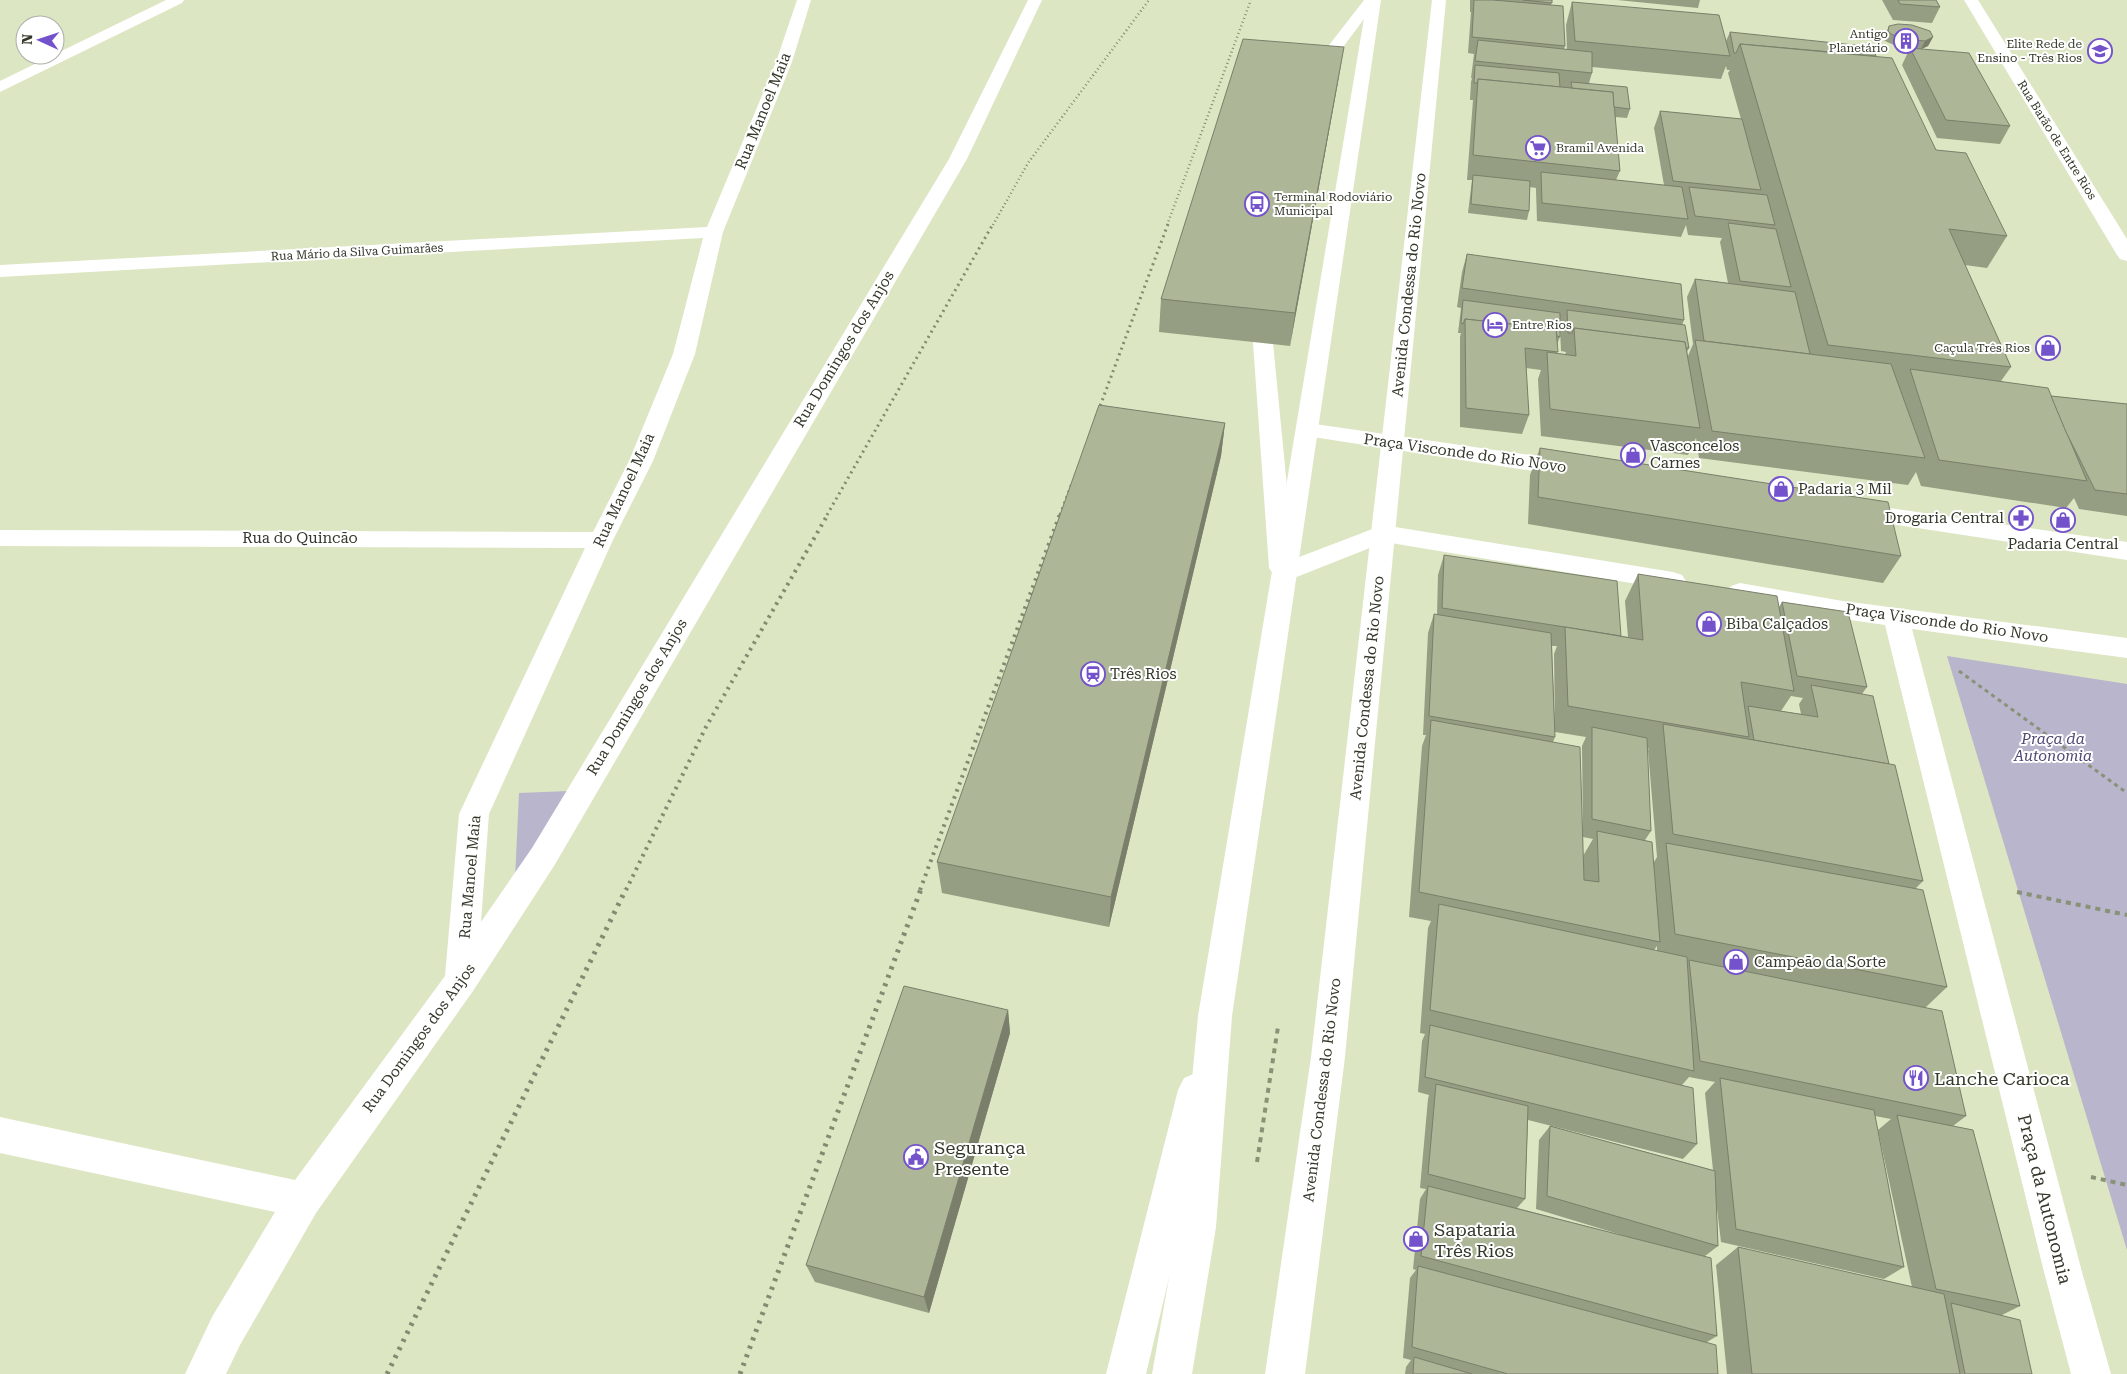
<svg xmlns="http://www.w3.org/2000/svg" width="2127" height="1374" viewBox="0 0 2127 1374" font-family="'Roboto Serif',serif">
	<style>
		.green { fill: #b8b5cc }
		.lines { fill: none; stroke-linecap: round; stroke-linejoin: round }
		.path-far1 { stroke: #899177; stroke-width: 3; stroke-dasharray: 4 4; stroke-linecap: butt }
		.path { stroke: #899177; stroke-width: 4; stroke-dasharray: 5 5; stroke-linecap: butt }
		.minor { fill: #fff; fill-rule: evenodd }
		.major { fill: #fff; fill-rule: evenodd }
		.rail-far3 { stroke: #838a72; stroke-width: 2.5; stroke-dasharray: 1 3; stroke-linecap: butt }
		.rail-far2 { stroke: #838a72; stroke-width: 3; stroke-dasharray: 2 4; stroke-linecap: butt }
		.rail-far1 { stroke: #838a72; stroke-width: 4; stroke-dasharray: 2.5 5; stroke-linecap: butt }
		.rail { stroke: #838a72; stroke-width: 5; stroke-dasharray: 3 6; stroke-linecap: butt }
		.wall { fill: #959d82; fill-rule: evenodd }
		.shaded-wall { fill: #797f6a }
		.building { fill: #adb697; stroke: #797f6a }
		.labels { text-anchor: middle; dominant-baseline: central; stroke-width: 4; stroke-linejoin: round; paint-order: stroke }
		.far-poi-label { font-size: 12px; fill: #34382a; stroke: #fff; text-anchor: end }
		.far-street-label { font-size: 12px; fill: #34382a; stroke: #fff }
		.street-label { font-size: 15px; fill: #34382a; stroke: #fff }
		.poi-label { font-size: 15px; fill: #34382a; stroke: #fff; text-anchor: start }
		.park-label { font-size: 15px; font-style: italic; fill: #504875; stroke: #fff }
		.near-poi-label { font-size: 18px; fill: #34382a; stroke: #fff; text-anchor: start }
		.near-street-label { font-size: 18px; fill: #34382a; stroke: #fff }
	</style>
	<rect width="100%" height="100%" fill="#dce6c2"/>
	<g class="green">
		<path d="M1947 656 2127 684V1250Z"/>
		<path d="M569 791 515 880 519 793Z"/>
	</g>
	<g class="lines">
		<path class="path-far1" d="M1959 671 2127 793"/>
		<g class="path">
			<path d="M2017 892 2127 915"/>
			<path d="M1257 1162 1278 1027"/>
			<path d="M2091 1177 2127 1185"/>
		</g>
		<g class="minor">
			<path d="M166 0H184L182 3 0 92V81Z"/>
			<path d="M797 0H811L792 62 723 232 695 354 653 461 613 540 489 814 481 922 532 848 949 159 1028 0H1042L967 159 554 866 473 991 316 1213 240 1345 226 1374H185L212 1317 275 1212 0 1153V1117L295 1180 445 976 459 814 585 548 0 546V530L593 532 629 461 673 354 703 238 0 277V265L707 227 776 62Z"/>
			<path d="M1364 0H1378L1321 77H1309L1307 74 1309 71Z"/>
			<path d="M1964 0H1978L2127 239V261L2120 259 2117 255Z"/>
			<path d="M1263 337 1270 339 1273 343 1294 559 1383 525 1673 572 1682 575 1686 581 1682 587 1673 590 1385 542 1294 578 1285 581 1276 578 1269 568 1253 343 1256 339Z"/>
			<path d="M1308 423 1572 461 1580 464 1584 469 1580 474 1572 477 1300 435 1297 430 1300 425Z"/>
			<path d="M1854 503 2127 542V560L1845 517 1842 511 1845 505Z"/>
			<path d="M1740 583 1843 601 2127 638V658L1912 629 2082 1272 2111 1374H2071L2044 1272 1885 625 1843 619 1731 598 1727 592 1731 586Z"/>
			<path d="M1196 1073 1208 1078 1214 1090 1146 1374H1106L1178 1090 1184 1078Z"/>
		</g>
		<g class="major">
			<path d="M1367 0H1381L1232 1016 1216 1227 1192 1374H1152L1178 1227 1198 1016Z"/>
			<path d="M1432 0H1446L1345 1057 1305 1374H1265L1311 1057Z"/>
		</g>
		<g class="rail-far3">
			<path d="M993 225 1028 163 1149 0"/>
			<path d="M1167 225 1251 0"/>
		</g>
		<g class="rail-far2">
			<path d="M1096 417 1168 224"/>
			<path d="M827 515 993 224"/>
			<path d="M1060 515 1072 483"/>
		</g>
		<g class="rail-far1">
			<path d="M626 890 706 727 828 514"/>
			<path d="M920 890 1060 514"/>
		</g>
		<g class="rail">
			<path d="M387 1374 626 889"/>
			<path d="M740 1374 921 889"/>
		</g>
	</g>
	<g class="wall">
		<path d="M1470 0H1552L1551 5 1565 46 1564 49 1567 50 1566 25 1572 2 1726 41 1730 32 1876 56 1936 150 2007 236 1987 268 1965 265 2011 367 2001 381 2051 396 2127 404V516L2079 509 2074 498 2066 508 1921 486 1916 472 1908 485 1699 458 1696 438 1688 455 1541 436 1538 379 1541 370 1526 368 1529 415 1522 434 1460 427V337L1461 333H1458L1461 308 1457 307 1462 272 1467 254 1684 320 1682 325 1689 348 1687 352 1688 356 1693 344 1687 297 1695 279 1728 283 1720 242 1722 238 1688 235 1686 225 1681 237 1537 221 1536 190V188L1530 187 1529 211 1527 220 1468 213 1472 180H1467L1473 100H1470L1471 82 1472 78H1471L1474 54 1468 53 1471 12H1470ZM1726 66 1727 70H1730L1728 73 1741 119 1660 111 1654 128 1664 185 1616 180 1620 171 1615 117 1627 118 1630 109 1589 83 1592 73V67L1721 79ZM1560 322H1562L1560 329 1561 351 1566 352 1565 355 1557 354V344L1560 337Z"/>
		<path d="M1617 0H1700L1698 8Z"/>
		<path d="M1882 0H1936L1940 7 1932 23 1893 20Z"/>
		<path d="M1889 26 1933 37 1928 46 1922 49 2010 126 2000 144 1937 138 1902 65 1910 48 1899 47 1887 42 1884 40 1885 35Z"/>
		<path d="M1339 76 1290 346 1159 332 1161 299Z"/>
		<path d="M1225 423 1221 456 1109 927 942 893 937 862Z"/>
		<path d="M1540 448 1901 556 1883 583 1528 524 1530 475Z"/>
		<path d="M1444 555 1621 636 1628 637 1625 601 1638 574 1779 607 1782 602 1867 687 1862 694 1889 764 1923 881 1916 888 1947 987 1925 1008 1966 1116 1953 1126 2020 1306 2002 1315 2032 1374H1727L1716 1265 1738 1247 1912 1287 1878 1130 1891 1119 1875 1116 1904 1267 1884 1279 1721 1242 1716 1200 1718 1246 1705 1256 1717 1336 1707 1342 1718 1374H1405L1406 1367 1411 1360 1403 1358 1410 1278 1416 1270 1413 1269 1420 1199 1426 1189 1420 1188 1428 1099 1429 1095 1418 1092 1422 1041 1425 1034 1420 1033 1428 928 1431 921 1409 917 1422 746 1426 735H1423L1428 633 1434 614 1437 615 1438 575ZM1552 646H1557L1554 654 1555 732 1586 737 1582 746 1583 835 1553 742 1555 737ZM1791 696 1803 698 1799 704 1801 714 1781 711ZM1647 748 1649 749 1648 750 1657 857 1654 862 1645 840 1651 831ZM1583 837 1593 839 1583 856ZM1657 946V951L1654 950ZM1689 1077 1715 1082 1705 1093 1713 1170 1550 1126 1539 1140 1536 1209 1635 1239 1517 1208 1525 1199 1528 1120 1683 1159 1697 1144 1682 1085Z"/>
		<path d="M1008 1010 1010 1033 929 1313 815 1282 806 1265Z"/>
	</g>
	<g class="shaded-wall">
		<path d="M1933 37 1928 46 1921 49 1925 41Z"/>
		<path d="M1344 47 1339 76 1290 346 1295 313Z"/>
		<path d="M1225 423 1221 456 1109 927 1111 897Z"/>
		<path d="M1008 1010 1010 1033 929 1313 924 1297Z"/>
	</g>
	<g class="building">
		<path d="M1474 0H1493L1563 6 1565 46 1472 37Z"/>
		<path d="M1523 0H1552V3Z"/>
		<path d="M1898 0H1936L1940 7 1900 4Z"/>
		<path d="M1572 2 1719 15 1730 56 1575 41Z"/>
		<path d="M1898 24 1912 25 1930 31 1933 37 1925 41 1904 39 1891 34 1888 31 1889 26Z"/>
		<path d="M1730 32 1873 47 1876 56 1740 44 1736 53H1734Z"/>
		<path d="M1243 39 1344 47 1295 313 1161 299Z"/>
		<path d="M1478 40 1592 52V73L1475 61Z"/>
		<path d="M1740 44 1892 58 1936 150 1966 153 2007 236 1949 229 2011 367 1828 345Z"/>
		<path d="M1910 48 1969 53 2010 126 1946 120Z"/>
		<path d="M1475 65 1559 73 1560 87 1478 79 1477 83H1474Z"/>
		<path d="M1478 79 1613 92 1620 171 1473 155Z"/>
		<path d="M1571 82 1627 87 1630 109 1614 107 1613 92 1572 88Z"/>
		<path d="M1660 111 1742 119 1761 190 1673 181Z"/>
		<path d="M1541 172 1682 187 1688 219 1542 203Z"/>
		<path d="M1473 175 1530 181 1529 211 1471 204Z"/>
		<path d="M1689 187 1767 195 1775 225 1695 216Z"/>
		<path d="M1728 223 1776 229 1791 287 1740 281Z"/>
		<path d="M1467 254 1681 284 1684 320 1462 288Z"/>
		<path d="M1695 279 1795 292 1810 354 1704 341Z"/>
		<path d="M1463 300 1560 313V337L1557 336 1556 329 1465 319 1463 324 1461 323Z"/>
		<path d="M1567 310 1685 325 1689 348H1686L1685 342 1574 328 1572 333H1568Z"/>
		<path d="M1465 319 1556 329 1558 352 1525 348 1529 415 1466 408Z"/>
		<path d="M1574 328 1685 342 1700 428 1550 409 1547 352 1576 356Z"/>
		<path d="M1695 340 1891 364 1925 458 1712 431Z"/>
		<path d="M1910 369 2048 388 2087 481 1939 460Z"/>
		<path d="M2051 396 2127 404V494L2095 490 2066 432Z"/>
		<path d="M1099 405 1225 423 1111 897 937 862Z"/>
		<path d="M1540 448 1888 502 1901 556 1538 497Z"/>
		<path d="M1444 555 1617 581 1621 636 1565 627 1442 608Z"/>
		<path d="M1638 574 1777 596 1794 691 1741 682 1749 737 1568 706 1565 627 1643 640Z"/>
		<path d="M1782 602 1848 612 1867 687 1797 676Z"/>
		<path d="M1434 614 1551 633 1555 737 1429 716Z"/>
		<path d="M1811 685 1873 696 1889 764 1754 740 1748 706 1818 717Z"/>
		<path d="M1431 720 1580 747 1584 880 1599 882 1597 831 1652 842 1660 942 1419 892Z"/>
		<path d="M1663 724 1895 765 1923 881 1673 834Z"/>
		<path d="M1592 727 1647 738 1651 831 1592 819Z"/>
		<path d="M1666 843 1923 890 1947 987 1675 934Z"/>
		<path d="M1439 904 1687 957 1694 1071 1430 1010Z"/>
		<path d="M1689 960 1942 1011 1966 1116 1700 1061Z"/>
		<path d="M904 986 1008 1010 924 1297 806 1265Z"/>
		<path d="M1430 1025 1693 1088 1697 1144 1425 1077Z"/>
		<path d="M1720 1078 1874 1110 1904 1267 1736 1229Z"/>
		<path d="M1436 1084 1528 1106 1525 1199 1428 1174Z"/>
		<path d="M1897 1115 1973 1130 2020 1306 1936 1289Z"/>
		<path d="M1550 1126 1715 1171 1718 1246 1547 1196Z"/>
		<path d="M1428 1186 1711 1258 1717 1336 1421 1256Z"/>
		<path d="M1738 1247 1944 1294 1960 1374H1752Z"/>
		<path d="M1418 1266 1716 1345 1718 1374H1508L1412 1347Z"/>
		<path d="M1951 1303 2020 1320 2032 1374H1965Z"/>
		<path d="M1414 1357 1472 1374H1413Z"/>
	</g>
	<defs>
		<symbol id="building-ring" viewBox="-11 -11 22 22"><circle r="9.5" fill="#fff" stroke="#7352cc" stroke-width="1.5"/><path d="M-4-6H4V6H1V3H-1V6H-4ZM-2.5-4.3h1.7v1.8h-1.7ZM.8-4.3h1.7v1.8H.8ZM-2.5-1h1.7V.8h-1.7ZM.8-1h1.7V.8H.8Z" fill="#7352cc"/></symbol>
		<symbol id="school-ring" viewBox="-11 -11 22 22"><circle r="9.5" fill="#fff" stroke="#7352cc" stroke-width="1.5"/><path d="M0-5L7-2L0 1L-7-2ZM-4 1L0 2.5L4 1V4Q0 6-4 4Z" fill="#7352cc"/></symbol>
		<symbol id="supermarket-ring" viewBox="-11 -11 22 22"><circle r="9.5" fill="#fff" stroke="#7352cc" stroke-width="1.5"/><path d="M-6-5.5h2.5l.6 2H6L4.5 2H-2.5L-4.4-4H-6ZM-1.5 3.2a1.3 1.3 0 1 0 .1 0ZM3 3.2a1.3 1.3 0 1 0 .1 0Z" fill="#7352cc"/></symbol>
		<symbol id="bus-ring" viewBox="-11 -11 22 22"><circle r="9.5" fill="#fff" stroke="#7352cc" stroke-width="1.5"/><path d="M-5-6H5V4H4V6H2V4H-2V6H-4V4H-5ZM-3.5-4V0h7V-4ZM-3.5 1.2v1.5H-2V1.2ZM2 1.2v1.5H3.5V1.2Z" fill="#7352cc"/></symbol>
		<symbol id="hotel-ring" viewBox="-11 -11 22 22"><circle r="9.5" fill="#fff" stroke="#7352cc" stroke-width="1.5"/><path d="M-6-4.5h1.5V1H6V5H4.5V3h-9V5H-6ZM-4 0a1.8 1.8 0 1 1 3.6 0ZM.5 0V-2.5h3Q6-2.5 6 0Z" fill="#7352cc"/></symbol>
		<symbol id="shop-ring" viewBox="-11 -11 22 22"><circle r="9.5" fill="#fff" stroke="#7352cc" stroke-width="1.5"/><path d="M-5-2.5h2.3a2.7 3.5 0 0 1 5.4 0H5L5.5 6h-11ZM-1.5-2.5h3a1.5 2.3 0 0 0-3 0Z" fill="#7352cc"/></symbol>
		<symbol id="pharmacy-ring" viewBox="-11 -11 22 22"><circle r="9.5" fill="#fff" stroke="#7352cc" stroke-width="1.5"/><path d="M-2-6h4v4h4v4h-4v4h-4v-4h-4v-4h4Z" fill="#7352cc"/></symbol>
		<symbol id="station-ring" viewBox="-11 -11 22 22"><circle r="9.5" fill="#fff" stroke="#7352cc" stroke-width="1.5"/><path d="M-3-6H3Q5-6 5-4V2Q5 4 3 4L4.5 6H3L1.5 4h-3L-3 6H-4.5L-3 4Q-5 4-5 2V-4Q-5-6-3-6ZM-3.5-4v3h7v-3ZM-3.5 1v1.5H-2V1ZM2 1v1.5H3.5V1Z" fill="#7352cc"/></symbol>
		<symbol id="restaurant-ring" viewBox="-11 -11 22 22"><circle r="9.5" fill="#fff" stroke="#7352cc" stroke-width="1.5"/><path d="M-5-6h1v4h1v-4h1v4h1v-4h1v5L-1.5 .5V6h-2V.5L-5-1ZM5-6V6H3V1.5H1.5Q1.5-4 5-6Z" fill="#7352cc"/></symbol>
		<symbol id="civic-ring" viewBox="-11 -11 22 22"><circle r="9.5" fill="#fff" stroke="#7352cc" stroke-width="1.5"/><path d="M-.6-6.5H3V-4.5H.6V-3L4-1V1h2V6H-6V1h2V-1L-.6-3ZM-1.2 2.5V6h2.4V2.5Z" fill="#7352cc"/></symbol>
	</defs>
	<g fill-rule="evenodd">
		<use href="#building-ring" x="1892" y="27" width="28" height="28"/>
		<use href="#school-ring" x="2086" y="37" width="28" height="28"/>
		<use href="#supermarket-ring" x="1524" y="134" width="28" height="28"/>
		<use href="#bus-ring" x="1243" y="190" width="28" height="28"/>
		<use href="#hotel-ring" x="1481" y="311" width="28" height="28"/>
		<use href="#shop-ring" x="2034" y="334" width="28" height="28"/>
		<use href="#shop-ring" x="1619" y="441" width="28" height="28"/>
		<use href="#shop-ring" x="1767" y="475" width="28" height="28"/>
		<use href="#pharmacy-ring" x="2007" y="504" width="28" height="28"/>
		<use href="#shop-ring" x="2049" y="506" width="28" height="28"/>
		<use href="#shop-ring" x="1695" y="610" width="28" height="28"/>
		<use href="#station-ring" x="1079" y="660" width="28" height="28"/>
		<use href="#shop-ring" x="1722" y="948" width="28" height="28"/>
		<use href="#restaurant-ring" x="1902" y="1064" width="28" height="28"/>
		<use href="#civic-ring" x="902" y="1143" width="28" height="28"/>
		<use href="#shop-ring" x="1402" y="1225" width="28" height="28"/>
	</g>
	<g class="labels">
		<g class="far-poi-label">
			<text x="1888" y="34">Antigo<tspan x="1888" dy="14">Planetário</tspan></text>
			<text x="2082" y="44">Elite Rede de<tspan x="2082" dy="14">Ensino - Três Rios</tspan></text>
			<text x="1556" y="148" text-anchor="start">Bramil Avenida</text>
			<text x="1274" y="197" text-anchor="start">Terminal Rodoviário<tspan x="1274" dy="14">Municipal</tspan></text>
			<text x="1512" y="325" text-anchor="start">Entre Rios</text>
			<text x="2030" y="348">Caçula Três Rios</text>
		</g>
		<g class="far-street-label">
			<text transform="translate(2057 140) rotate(58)">Rua Barão de Entre Rios</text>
			<text transform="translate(357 252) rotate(-3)">Rua Mário da Silva Guimarães</text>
		</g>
		<g class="street-label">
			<text transform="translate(763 111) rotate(-68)">Rua Manoel Maia</text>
			<text transform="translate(1409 285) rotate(-84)">Avenida Condessa do Rio Novo</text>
			<text transform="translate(844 349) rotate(-59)">Rua Domingos dos Anjos</text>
			<text transform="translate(1465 453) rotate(8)">Praça Visconde do Rio Novo</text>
			<text transform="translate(624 490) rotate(-65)">Rua Manoel Maia</text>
			<text x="300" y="538">Rua do Quincão</text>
			<text transform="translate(1947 623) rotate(8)">Praça Visconde do Rio Novo</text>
			<text transform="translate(1367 688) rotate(-84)">Avenida Condessa do Rio Novo</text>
			<text transform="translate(637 697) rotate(-59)">Rua Domingos dos Anjos</text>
			<text transform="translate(470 877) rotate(-85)">Rua Manoel Maia</text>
			<text transform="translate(419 1038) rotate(-54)">Rua Domingos dos Anjos</text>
			<text transform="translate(1322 1090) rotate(-83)">Avenida Condessa do Rio Novo</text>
		</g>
		<g class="poi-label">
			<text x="1650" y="446">Vasconcelos<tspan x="1650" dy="17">Carnes</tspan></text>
			<text x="1798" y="489">Padaria 3 Mil</text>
			<text x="2004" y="518" text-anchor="end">Drogaria Central</text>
			<text x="2063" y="544" text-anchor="middle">Padaria Central</text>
			<text x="1726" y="624">Biba Calçados</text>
			<text x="1110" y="674">Três Rios</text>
			<text x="1754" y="962">Campeão da Sorte</text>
		</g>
		<g class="park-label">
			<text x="2053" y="739">Praça da<tspan x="2053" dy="17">Autonomia</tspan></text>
		</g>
		<g class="near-poi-label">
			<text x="1934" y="1078">Lanche Carioca</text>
			<text x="934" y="1147">Segurança<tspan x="934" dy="21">Presente</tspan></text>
			<text x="1434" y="1229">Sapataria<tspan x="1434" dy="21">Três Rios</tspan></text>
		</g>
		<g class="near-street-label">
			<text transform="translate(2045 1199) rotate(76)">Praça da Autonomia</text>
		</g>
	</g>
	<g transform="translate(40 40) rotate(273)"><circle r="24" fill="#ffffff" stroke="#aeafaa"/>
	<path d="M0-4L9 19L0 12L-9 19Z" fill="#7352cc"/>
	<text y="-8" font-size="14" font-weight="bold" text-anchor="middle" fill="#34382a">N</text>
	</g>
</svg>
